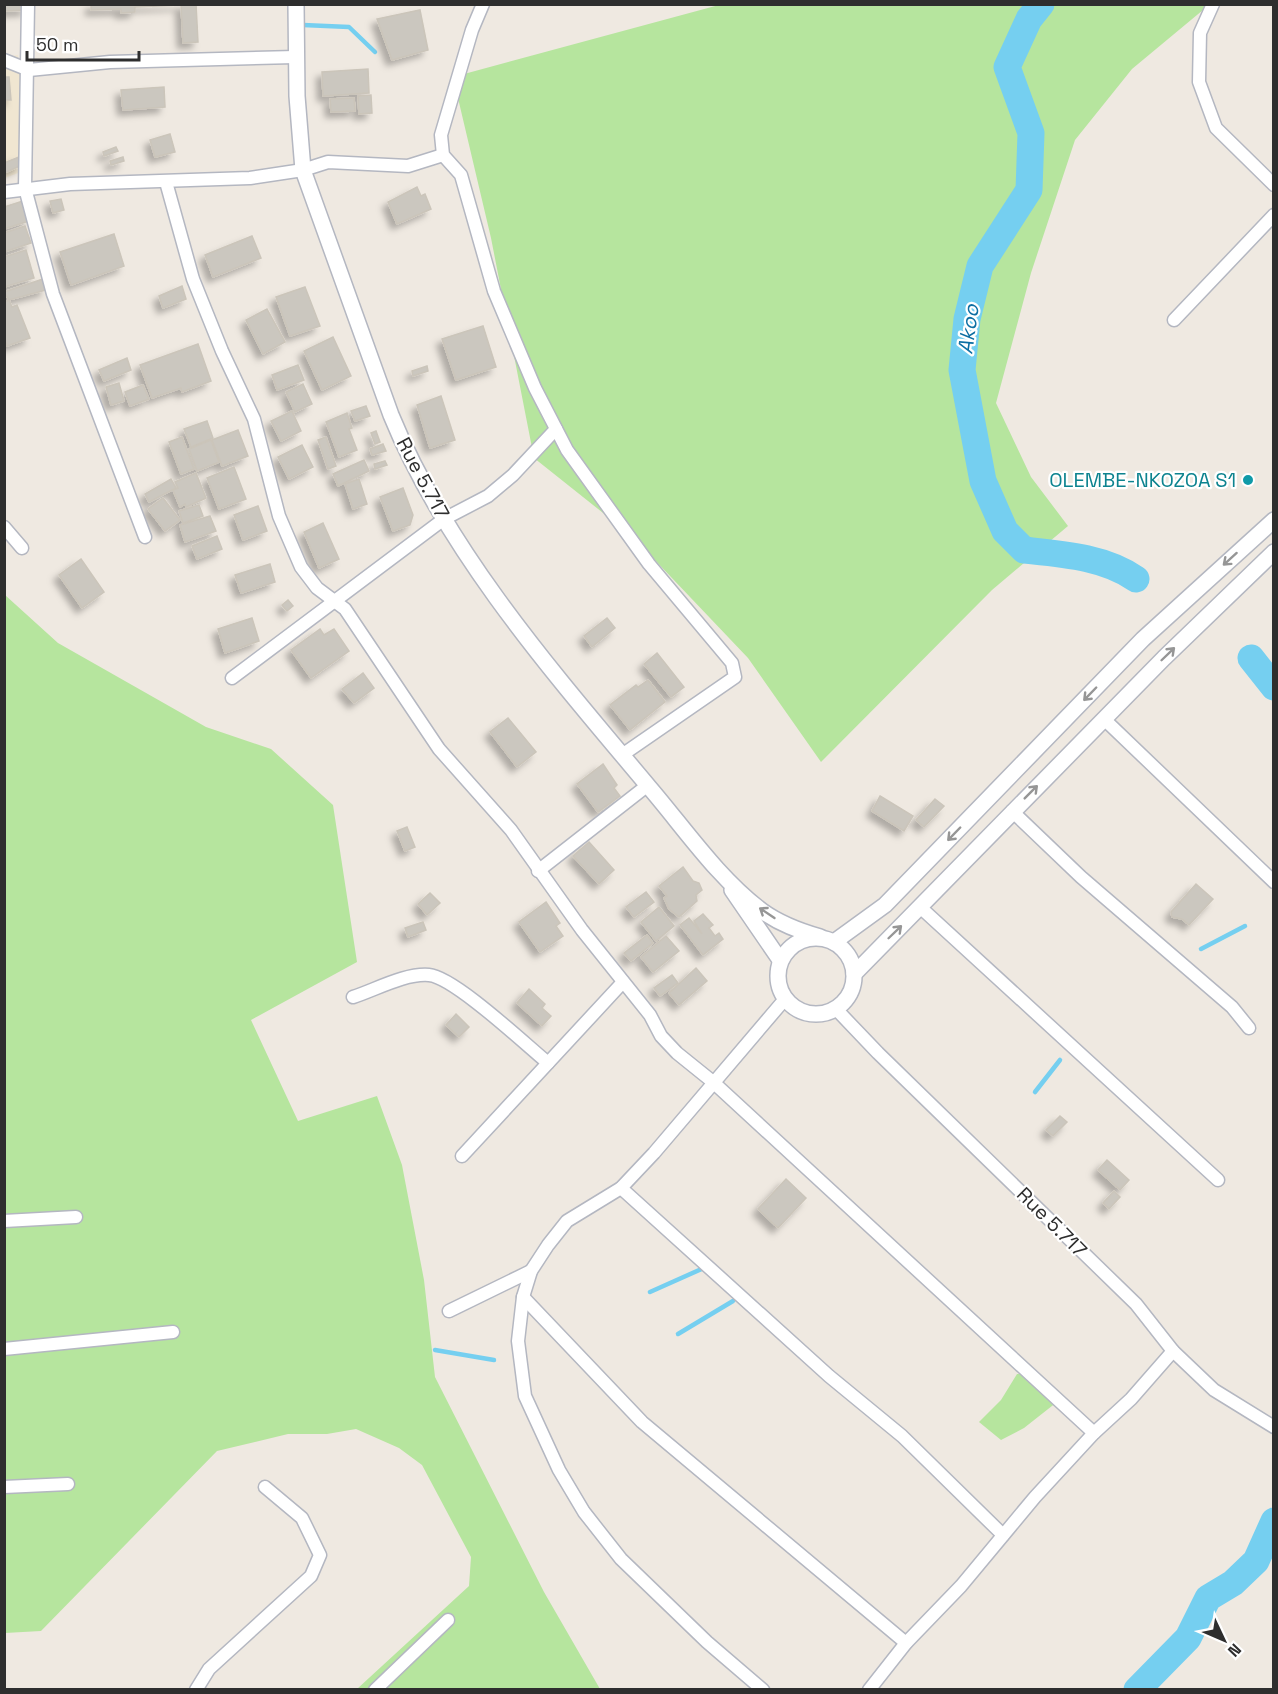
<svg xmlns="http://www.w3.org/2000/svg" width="1278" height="1694" viewBox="0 0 1278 1694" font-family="'Space Grotesk',sans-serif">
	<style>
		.education { fill: #f0e6d1 }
		.green { fill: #b6e59e }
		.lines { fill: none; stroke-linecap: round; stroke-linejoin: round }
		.stream { stroke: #75cff0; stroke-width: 4.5 }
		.river { stroke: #75cff0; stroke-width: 27 }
		.building { fill: #cbc7bf; stroke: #cbc5ba; stroke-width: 1.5; filter: url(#shadow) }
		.minor-casing { stroke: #b4b7c1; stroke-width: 15 }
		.tertiary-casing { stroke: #b4b7c1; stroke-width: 18 }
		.minor { stroke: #fff; stroke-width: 12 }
		.tertiary { stroke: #fff; stroke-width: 15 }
		.oneway { stroke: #969696 }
		.culture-dot { fill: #0f9aa8; stroke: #fff; stroke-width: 2 }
		.labels { text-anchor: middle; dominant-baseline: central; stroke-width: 4.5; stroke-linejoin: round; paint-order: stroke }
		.street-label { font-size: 20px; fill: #2e2e2e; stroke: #fff }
		.culture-label { font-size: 20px; fill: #0d838f; stroke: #fff; text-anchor: end }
		.water-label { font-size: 21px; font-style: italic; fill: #0d6fa3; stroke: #fff }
	</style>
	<defs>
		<filter id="shadow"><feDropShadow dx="-5.5" dy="5.5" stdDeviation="3" flood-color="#0004"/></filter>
	</defs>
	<rect width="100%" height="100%" fill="#efe9e1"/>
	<path class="education" d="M18 55 31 168 5 178V57Z"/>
	<g class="green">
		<path d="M719 5H1209L1132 69 1075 140 1031 273 996 403 1031 477 1068 526 992 590 821 762 748 658 632 536 534 458 491 238 453 77Z"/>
		<path d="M5 595 58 643 206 727 271 749 333 805 357 962 251 1020 298 1121 377 1096 402 1165 424 1280 435 1377 544 1592 600 1689H357L469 1586 471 1557 422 1465 399 1448 356 1429 327 1434H288L217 1451 41 1631 5 1633Z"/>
		<path d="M1017 1374H1024L1057 1402 1024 1428 1001 1440 979 1422 1001 1400Z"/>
	</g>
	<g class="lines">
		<g class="stream">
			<path d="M303 25 349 27 375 52"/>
			<path d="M1201 949 1245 926"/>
			<path d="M1035 1092 1060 1060"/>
			<path d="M650 1292 706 1267"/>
			<path d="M678 1334 733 1301"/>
			<path d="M435 1350 494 1360"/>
		</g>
		<g class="river">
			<path d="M1041 4 1029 19 1007 67 1031 133 1029 190 980 266 967 319 962 370 983 481 1005 531 1024 550C1062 554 1105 557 1136 579"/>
			<path d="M1251 658 1274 687"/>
			<path d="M1137 1690 1188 1638 1208 1598 1233 1583 1256 1561 1274 1521"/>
		</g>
	</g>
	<g class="building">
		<path d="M4 4H27L26 10 4 11Z"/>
		<path d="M91 4H180V5L135 7V12L121 13V9L91 10Z"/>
		<path d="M181 4H196L198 42 183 43Z"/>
		<path d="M420 10 428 50 392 60 377 19Z"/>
		<path d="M368 69 369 93 323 96 322 72Z"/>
		<path d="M4 77H9L11 100H4Z"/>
		<path d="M164 87 165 107 123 110 121 90Z"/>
		<path d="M371 95 372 113 359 114 358 96Z"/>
		<path d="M354 98 355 111 331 112 330 99Z"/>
		<path d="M170 134 175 152 155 157 150 140Z"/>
		<path d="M116 147 118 151 104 156 103 152Z"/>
		<path d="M19 157 22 165 4 173V163Z"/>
		<path d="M123 157 124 161 111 165 110 161Z"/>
		<path d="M417 187 421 196 425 194 431 209 397 224 388 202Z"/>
		<path d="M61 199 64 210 53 213 50 201Z"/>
		<path d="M23 201 29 221 4 229V207Z"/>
		<path d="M25 226 31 243 4 252V233Z"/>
		<path d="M114 234 124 266 71 285 60 252Z"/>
		<path d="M252 236 261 258 213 277 205 255Z"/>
		<path d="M26 250 34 278 4 287V257Z"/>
		<path d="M43 279 46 290 9 300 4 292Z"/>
		<path d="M182 286 186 299 163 308 159 296Z"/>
		<path d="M305 287 320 326 290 336 276 297Z"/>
		<path d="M9 300 12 307 17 305 30 338 7 346 4 337V302Z"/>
		<path d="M267 309 285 342 263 354 246 320Z"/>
		<path d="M483 326 496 367 456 380 442 339Z"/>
		<path d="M333 337 351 376 322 390 304 351Z"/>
		<path d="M198 344 211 381 182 392 181 388 152 398 140 365Z"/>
		<path d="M127 358 131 370 104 381 99 370Z"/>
		<path d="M298 365 304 380 277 390 272 375Z"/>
		<path d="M427 366 428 371 413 376 412 371Z"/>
		<path d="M119 383 124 401 111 405 106 387Z"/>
		<path d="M303 384 312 404 295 412 286 392Z"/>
		<path d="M143 385 149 399 130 406 125 392Z"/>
		<path d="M441 396 455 440 430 448 417 405Z"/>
		<path d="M366 406 370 416 355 421 351 411Z"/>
		<path d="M292 411 301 431 281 441 271 421Z"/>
		<path d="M347 413 352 428 349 429 357 450 339 457 326 422Z"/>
		<path d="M207 421 213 438 191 447 184 429Z"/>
		<path d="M238 430 248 456 222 466 212 440Z"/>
		<path d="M376 431 380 442 375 444 371 433Z"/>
		<path d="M182 437 194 469 181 474 169 442Z"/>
		<path d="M326 437 336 466 328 469 318 440Z"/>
		<path d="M211 440 219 462 197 471 189 449Z"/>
		<path d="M383 444 386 451 372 455 370 449Z"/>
		<path d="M302 445 313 467 289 479 278 457Z"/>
		<path d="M364 460 369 471 338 486 333 474Z"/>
		<path d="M385 461 387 465 375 469 374 464Z"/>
		<path d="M234 467 246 499 219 509 207 478Z"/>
		<path d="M196 473 206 498 186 507 185 504 180 507 173 490 178 488 175 482Z"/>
		<path d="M171 479 176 488 149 502 145 494Z"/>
		<path d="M359 479 367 504 353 509 345 484Z"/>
		<path d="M403 488 413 515 410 525 393 531 380 497Z"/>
		<path d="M163 498 180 520 165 531 148 509Z"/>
		<path d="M199 505 203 516 183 523 179 511Z"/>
		<path d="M258 506 267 531 243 540 234 515Z"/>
		<path d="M210 516 216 531 185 542 180 525Z"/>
		<path d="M323 523 339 559 319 568 304 532Z"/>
		<path d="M217 536 222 549 197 559 192 546Z"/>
		<path d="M81 559 104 592 82 608 59 575Z"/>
		<path d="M270 564 275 582 241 593 235 575Z"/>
		<path d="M288 600 293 606 287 611 282 605Z"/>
		<path d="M252 618 259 641 225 653 218 629Z"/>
		<path d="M607 618 615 628 592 647 584 636Z"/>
		<path d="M320 629 324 635 334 629 349 651 311 678 291 650Z"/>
		<path d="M657 653 684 687 671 697 644 664Z"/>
		<path d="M363 673 374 688 354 703 342 689Z"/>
		<path d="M648 680 665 702 630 730 610 705 636 685 638 687Z"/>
		<path d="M508 718 536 752 517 767 490 732Z"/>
		<path d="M603 764 617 785 614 788 620 796 598 812 577 784Z"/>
		<path d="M880 796 913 816 904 831 872 811Z"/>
		<path d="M935 799 944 806 924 827 916 820Z"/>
		<path d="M407 827 415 847 405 851 397 831Z"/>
		<path d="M589 842 614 870 599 884 573 856Z"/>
		<path d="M683 867 693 881 699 883 702 890 696 895 697 901 679 917 669 909 664 898 667 896 659 886Z"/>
		<path d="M1196 884 1213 899 1189 925 1182 919 1172 917 1171 912Z"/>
		<path d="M646 892 654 902 634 917 626 907Z"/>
		<path d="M430 893 440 903 427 915 418 904Z"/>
		<path d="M546 902 560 923 556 926 563 936 540 952 519 922Z"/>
		<path d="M659 907 674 926 656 941 641 922Z"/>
		<path d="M703 914 713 925 709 928 715 936 719 933 723 939 703 955 680 925 689 918 702 934 694 921Z"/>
		<path d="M423 922 426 930 408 937 405 928Z"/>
		<path d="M647 935 653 943 631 961 624 953Z"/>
		<path d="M666 936 679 951 653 972 641 957Z"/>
		<path d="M696 968 707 981 679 1005 669 993Z"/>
		<path d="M672 975 678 983 660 996 654 988Z"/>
		<path d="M529 989 545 1004 542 1008 551 1016 542 1026 517 1003Z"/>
		<path d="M456 1014 469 1027 459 1037 446 1025Z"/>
		<path d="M1060 1116 1067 1122 1053 1136 1046 1130Z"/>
		<path d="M1107 1160 1129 1180 1120 1190 1098 1170Z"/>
		<path d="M786 1179 806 1198 778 1228 758 1209Z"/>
		<path d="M1114 1191 1120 1197 1109 1209 1103 1203Z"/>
	</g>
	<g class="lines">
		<defs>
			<g id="minor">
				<path d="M28 4 25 188 53 294 145 537"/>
				<path d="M483 4 472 30 441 135 443 155 461 175 494 291 535 388 567 450 649 564 732 663 735 677 622 755"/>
				<path d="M1213 4 1200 33 1199 82 1216 128 1274 185"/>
				<path d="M4 60 29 70 110 62 295 57"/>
				<path d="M166 182 193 279 222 351 254 419 279 516 301 567 317 588 345 609 439 749 511 830 582 930 650 1015 661 1036 677 1053 713 1082 1094 1433"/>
				<path d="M4 192 70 184 250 178 303 170 328 162 408 166 443 155"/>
				<path d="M1174 320 1274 215"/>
				<path d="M4 527 22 548"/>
				<path d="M232 678 444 519 488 496 513 475 556 429"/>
				<path d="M1104 719 1274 882"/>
				<path d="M1012 811 1081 877 1232 1007 1249 1028"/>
				<path d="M538 871 648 785"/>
				<path d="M920 907 1218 1180"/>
				<path d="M353 997C375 990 405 973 429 975 454 977 525 1044 548 1063"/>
				<path d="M836 1009 878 1053 1136 1304 1173 1351 1214 1390 1274 1427"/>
				<path d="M462 1156 623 982"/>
				<path d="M621 1188 829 1376 902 1436 1003 1535"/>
				<path d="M4 1221 76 1217"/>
				<path d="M523 1297 642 1422 906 1643"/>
				<path d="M449 1311 531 1271"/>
				<path d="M4 1349 173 1332"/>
				<path d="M4 1487 68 1484"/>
				<path d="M196 1690 209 1669 311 1576 320 1555 302 1518 265 1487"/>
				<path d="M375 1690 448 1620"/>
				<path d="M763 1690 707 1642 621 1559 584 1512 559 1470 525 1396 518 1341 523 1297 531 1271 548 1245 567 1221 621 1188 654 1153 785 999"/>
				<path d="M869 1690 906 1643 961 1586 1035 1497 1094 1433 1131 1399 1173 1351"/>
			</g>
			<g id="tertiary">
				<path d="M296 4 297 96 303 170 391 415C447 552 555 675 649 787 685 829 718 878 762 911 780 924 799 931 820 937"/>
				<path d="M732 890 780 960"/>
				<circle cx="816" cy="976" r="38"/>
				<path d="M834 942 885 905 1143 639 1274 520"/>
				<path d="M854 974 1164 658 1274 552"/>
			</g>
		</defs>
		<use href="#minor" class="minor-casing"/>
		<use href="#tertiary" class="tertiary-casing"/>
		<use href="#minor" class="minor"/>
		<use href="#tertiary" class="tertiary"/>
	</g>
	<defs><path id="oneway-shaft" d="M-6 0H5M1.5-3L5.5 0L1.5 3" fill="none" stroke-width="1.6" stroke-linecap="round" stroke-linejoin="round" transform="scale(1.5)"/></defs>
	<g class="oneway">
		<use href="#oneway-shaft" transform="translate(1230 559) rotate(138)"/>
		<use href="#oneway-shaft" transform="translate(1168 654) rotate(-44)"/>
		<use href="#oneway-shaft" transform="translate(1090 694) rotate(134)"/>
		<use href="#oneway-shaft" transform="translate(1031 792) rotate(-45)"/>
		<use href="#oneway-shaft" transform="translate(954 834) rotate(134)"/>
		<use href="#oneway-shaft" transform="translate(767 913) rotate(-146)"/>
		<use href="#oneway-shaft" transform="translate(895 932) rotate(-44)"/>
	</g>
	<circle class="culture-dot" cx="1248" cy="480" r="6"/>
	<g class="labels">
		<g class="street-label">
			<text transform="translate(423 478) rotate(62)">Rue 5.717</text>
			<text transform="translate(1052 1222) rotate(45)">Rue 5.717</text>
		</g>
		<g class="culture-label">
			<text x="1236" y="480">OLEMBE-NKOZOA S1</text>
		</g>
		<g class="water-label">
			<text transform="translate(968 329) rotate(-82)">Akoo</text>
		</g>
	</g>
	<rect width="1278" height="1694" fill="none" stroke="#2e2e2e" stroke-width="12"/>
	<g transform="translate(1224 1640) rotate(134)" stroke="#ffffff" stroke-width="4.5" paint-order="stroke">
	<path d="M0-4.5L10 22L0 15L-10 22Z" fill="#2e2e2e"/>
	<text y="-9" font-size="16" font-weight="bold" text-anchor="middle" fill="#2e2e2e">N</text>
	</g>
	<path d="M27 51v9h112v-9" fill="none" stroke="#2e2e2e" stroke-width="3"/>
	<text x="36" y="51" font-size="18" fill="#2e2e2e" stroke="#ffffff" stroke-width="4.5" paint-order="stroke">50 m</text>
</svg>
